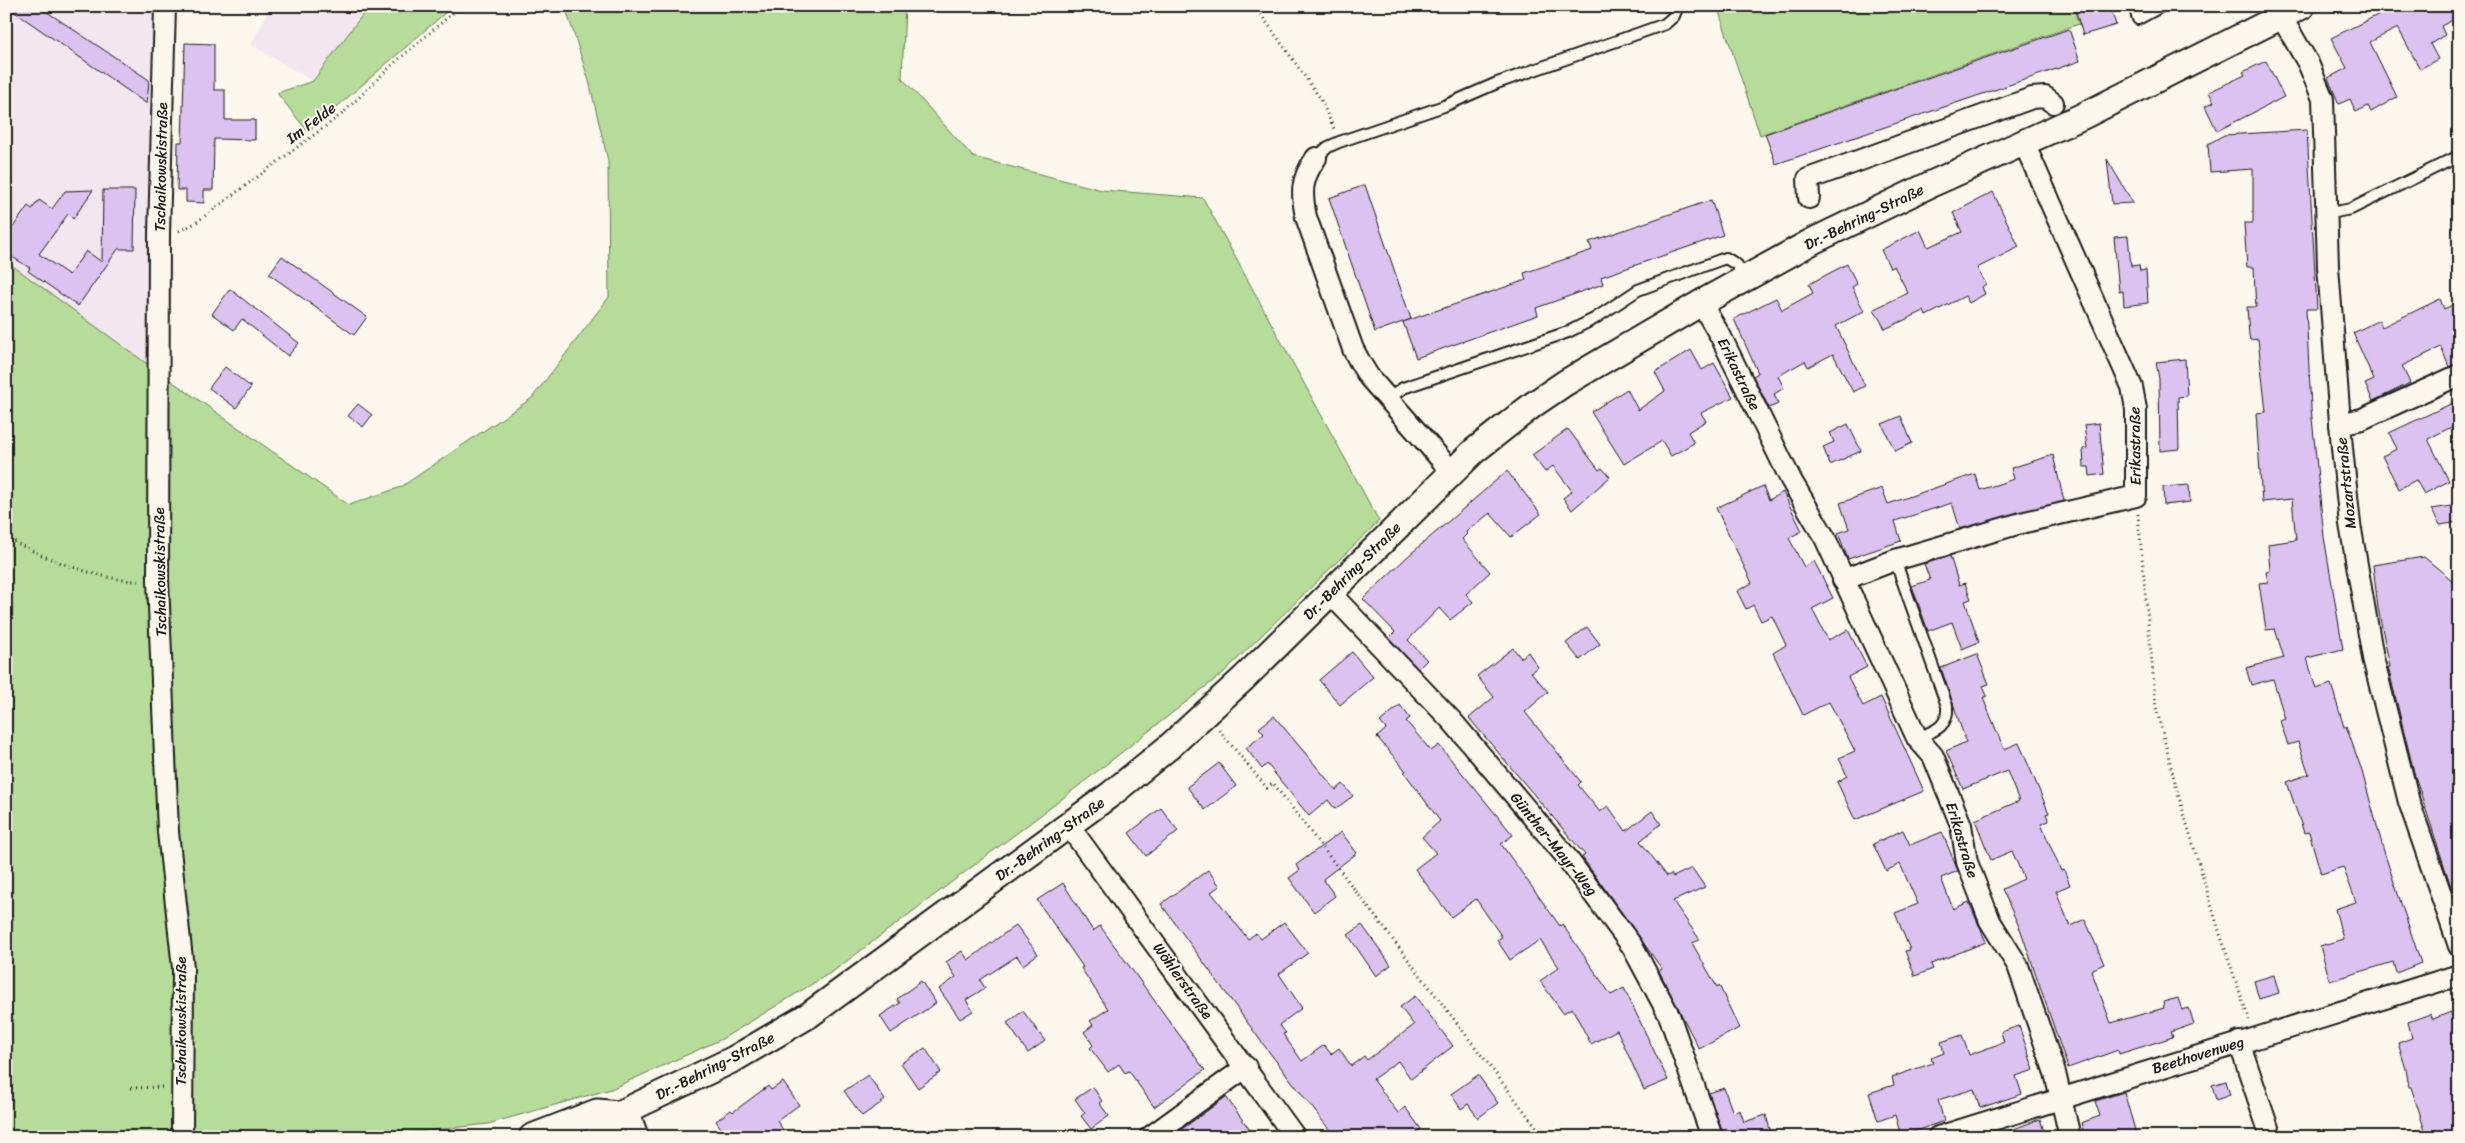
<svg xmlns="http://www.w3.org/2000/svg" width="2465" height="1143" viewBox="0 0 2465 1143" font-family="Sriracha,sans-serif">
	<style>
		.built { fill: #f2e7ee }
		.green { fill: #b5dc98; stroke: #687c5a }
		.building { fill: #dcc2f1; stroke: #1c1c1c }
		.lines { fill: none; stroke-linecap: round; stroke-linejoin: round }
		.service-casing { stroke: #1c1c1c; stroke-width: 14 }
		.minor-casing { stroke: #1c1c1c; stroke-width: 24 }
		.tertiary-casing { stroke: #1c1c1c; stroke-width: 29 }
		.path { stroke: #1c1c1c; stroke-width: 3; stroke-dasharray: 1 4; stroke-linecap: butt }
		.service { stroke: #fbf7ec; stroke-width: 10 }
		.minor { stroke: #fbf7ec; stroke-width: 20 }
		.tertiary { stroke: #fbf7ec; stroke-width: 25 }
		.labels { text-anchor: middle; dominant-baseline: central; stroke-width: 4; stroke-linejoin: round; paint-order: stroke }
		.street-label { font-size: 15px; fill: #1c1c1c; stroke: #fbf7ec }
	</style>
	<rect width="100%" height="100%" fill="#fbf7ec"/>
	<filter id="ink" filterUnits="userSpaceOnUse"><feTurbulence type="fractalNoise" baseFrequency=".02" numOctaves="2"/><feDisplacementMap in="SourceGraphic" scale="10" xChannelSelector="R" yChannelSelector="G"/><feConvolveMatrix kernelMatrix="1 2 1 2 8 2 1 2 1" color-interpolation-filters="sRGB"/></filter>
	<g filter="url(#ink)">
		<g class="built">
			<path d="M6 6H158L150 366 6 261Z"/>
			<path d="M255 6H369L313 81 251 45 267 14Z"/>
		</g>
		<g class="green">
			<path d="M369 6H453L308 132 277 93 313 81Z"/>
			<path d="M565 6H905L902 78 973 157 1102 190 1203 198 1379 521 1222 674 1058 802 835 970 722 1039 611 1089 488 1124 371 1137H201L163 1133 162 1137H6V261L150 366 349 505 401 487 532 398 609 297 608 161 589 81Z"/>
			<path d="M1717 6H2073L2079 24 1760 135Z"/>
		</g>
		<g class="building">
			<path d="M6 6H38L149 80 147 104Z"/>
			<path d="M2074 6H2110L2116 25 2083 35Z"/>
			<path d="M2396 6H2459V17L2441 26 2445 35 2430 44 2438 59 2420 69 2398 28 2370 42 2397 97 2371 112 2368 106 2356 112 2350 99 2339 104 2328 78 2347 68 2331 38Z"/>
			<path d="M2069 29 2080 61 1776 164 1765 134Z"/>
			<path d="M185 43 214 44V90H225V120H255V140L214 139 213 190H204V203L186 202V190H177L178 142H182Z"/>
			<path d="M2266 61 2284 97 2217 131 2205 106 2214 102 2209 92 2245 75 2243 72Z"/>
			<path d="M2307 130 2317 309H2306L2311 408 2324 537 2343 649 2307 658 2316 689 2331 684 2344 727 2346 726 2361 768 2385 855 2421 963 2396 973 2393 962 2330 981 2320 946 2343 939 2335 909 2356 902 2343 867 2321 874 2309 832 2304 833 2287 782 2309 774 2298 742 2288 745 2280 721 2285 719 2273 679 2251 685 2246 668 2284 658 2275 629 2266 630 2259 583 2268 582 2266 572 2270 571 2268 544 2296 540 2292 499 2262 502 2256 413 2266 412 2258 339 2250 340 2249 335 2247 307H2256L2255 291 2254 267H2247L2244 223H2253V169L2210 172 2208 144 2224 135Z"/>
			<path d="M2107 159 2133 203 2112 204Z"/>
			<path d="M1365 185 1411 319 1375 332 1329 198Z"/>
			<path d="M93 190 73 219 68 214 39 254 69 275 86 251 102 262 103 190H135L134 249H118L78 306 28 271 30 268 6 253V237L28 206 32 209 39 200 52 209 65 191Z"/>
			<path d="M1993 192 2019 247 1977 268 1986 284 1982 287 1985 294 1969 303 1965 296 1926 316 1924 311 1885 329 1874 309 1908 293 1894 266 1890 268 1881 250 1920 230 1928 247 1962 232 1953 213Z"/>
			<path d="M1711 200 1723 235 1601 277 1603 284 1536 308 1538 315 1416 358 1403 322 1526 280 1524 273 1592 250 1589 242Z"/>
			<path d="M2128 236 2131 266 2139 265 2140 271 2146 270 2148 303 2124 306 2123 291 2119 292 2114 237Z"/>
			<path d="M282 256 367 317 354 335 269 274Z"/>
			<path d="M1847 264 1857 284 1852 287 1864 311 1836 326 1865 386 1853 392 1833 354 1808 367 1805 361 1778 376 1784 388 1774 394 1778 404 1769 408 1753 376 1758 373 1734 319 1776 298 1782 310 1813 293 1809 284Z"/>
			<path d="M230 289 299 343 288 356 242 319 234 330 212 314Z"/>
			<path d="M2440 299 2444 309 2459 302V363L2449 367 2441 347 2402 366 2410 383 2373 401 2365 384 2374 380 2353 333 2379 320 2382 327Z"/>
			<path d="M1691 350 1702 370 1714 363 1733 397 1701 413 1706 421 1688 432 1694 443 1671 456 1662 441 1624 464 1591 412 1627 389 1638 410 1665 391 1655 372Z"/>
			<path d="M2185 359 2187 396 2178 397 2179 449 2160 451 2159 379 2156 362Z"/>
			<path d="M225 367 251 387 236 408 209 388Z"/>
			<path d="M2459 400V423L2428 439 2449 481 2424 494 2416 480 2399 489 2382 456 2397 449 2389 433Z"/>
			<path d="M358 404 372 415 363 427 348 416Z"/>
			<path d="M1901 416 1912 443 1895 451 1882 424Z"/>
			<path d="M2099 423 2104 474 2090 476 2089 467H2084L2083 449 2087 448 2084 425Z"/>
			<path d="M1848 424 1861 451 1830 465 1823 447 1834 442 1830 433Z"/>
			<path d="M1568 429 1599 470 1602 468 1610 477 1572 510 1563 498 1572 491 1553 466 1545 472 1532 455Z"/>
			<path d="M2053 455 2064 501 1960 529 1952 503 1895 521 1901 541 1848 559 1838 533 1849 529 1840 503 1882 488 1888 504 1975 474 1980 490 2014 479 2011 468Z"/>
			<path d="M1507 471 1541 514 1511 537 1490 513 1466 532 1467 534 1462 539 1490 572 1466 594 1473 602 1450 620 1439 608 1408 640 1427 660 1418 669 1389 638 1395 632 1363 599 1407 557Z"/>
			<path d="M2189 485 2190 502 2164 505 2163 487Z"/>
			<path d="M1763 486 1769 500 1783 492 1802 531 1789 538 1804 567 1814 561 1833 598 1812 609 1828 640 1848 630 1867 667 1848 677 1863 706 1881 697 1924 791 1855 820 1837 782 1847 776 1839 758 1855 751 1835 713 1829 702 1803 715 1773 653 1786 645 1772 616 1761 621 1753 605 1746 609 1737 591 1752 583 1716 508Z"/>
			<path d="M2459 505V522L2440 525 2431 509Z"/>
			<path d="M1950 556 1959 585 1965 583 1971 599 1965 601 1979 642 1962 649 1952 622 1928 631 1912 586 1930 580 1924 564Z"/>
			<path d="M2424 557 2459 586V603L2453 604 2459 638V898L2455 899 2415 776 2388 667H2390L2378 608 2373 565Z"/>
			<path d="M1587 627 1600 644 1580 660 1566 643Z"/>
			<path d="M1513 648 1521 658 1528 652 1538 667 1531 672 1548 692 1525 712 1581 782 1578 785 1600 812 1608 806 1626 831 1652 811 1661 824 1640 841 1667 876 1671 874 1673 877 1692 868 1705 887 1673 901 1700 940 1692 943 1717 987 1719 985 1739 1028 1699 1049 1659 971 1662 969 1582 857 1585 855 1469 718 1494 697 1477 676Z"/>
			<path d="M1352 652 1373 677 1340 705 1319 680Z"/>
			<path d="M1977 654 1989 684 1983 686 1987 696 1983 698 2004 749 2019 743 2049 813 2046 814 2049 821 2041 824 2061 871 2064 870 2070 885 2056 891 2070 926 2085 919 2104 964 2091 970 2111 1023 2164 1008 2163 1002 2178 998 2182 1010 2189 1008 2194 1024 2171 1032 2173 1037 2119 1054 2118 1050 2068 1068 2021 931 2002 889 2024 879 2012 851 1991 860 1975 820 2019 801 2007 771 1963 789 1946 751 1966 742 1941 668Z"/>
			<path d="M1400 705 1410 718 1406 721 1431 751 1439 745 1513 835 1501 844 1560 926 1562 924 1611 995 1624 988 1668 1080 1644 1090 1617 1030 1591 1044 1572 1008 1563 1013 1540 981 1559 967 1540 940 1510 960 1497 940 1502 937 1476 899 1451 917 1415 869 1436 853 1422 837 1440 821 1404 772 1406 771 1377 737 1386 729 1380 722Z"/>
			<path d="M1274 716 1336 790 1343 784 1353 796 1335 809 1328 800 1309 816 1267 764 1262 769 1246 748 1264 734 1259 728Z"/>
			<path d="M1219 763 1236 786 1205 810 1187 787Z"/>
			<path d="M1161 808 1178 831 1146 856 1129 833Z"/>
			<path d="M1903 830 1910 845 1942 832 1958 871 1941 878 1953 909 1969 902 1986 942 1931 964 1933 969 1915 976 1905 951 1910 950 1895 913 1918 904 1900 864 1886 871 1873 844Z"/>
			<path d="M1341 832 1357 853 1323 879 1335 896 1314 912 1289 878 1300 870 1296 865Z"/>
			<path d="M1208 870 1220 886 1211 892 1248 939 1256 933 1261 939 1284 922 1308 953 1279 974 1302 1008 1279 1025 1286 1033 1283 1034 1302 1061 1324 1045 1331 1054 1339 1048 1351 1066 1364 1056 1367 1060 1414 1025 1400 1007 1415 996 1453 1046 1411 1079 1398 1061 1373 1079 1398 1113 1405 1107 1421 1129 1411 1137H1335L1266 1048 1161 904Z"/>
			<path d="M1063 883 1093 931 1100 926 1205 1070 1154 1107 1129 1071 1125 1073 1119 1064 1108 1072 1090 1048 1093 1045 1084 1032 1093 1025 1090 1021 1108 1009 1081 968 1083 967 1037 900Z"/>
			<path d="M1016 925 1038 954 1023 965 1017 956 980 980 985 988 966 1000 973 1011 960 1019 939 989 956 977 946 962 962 951 968 960Z"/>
			<path d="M1362 925 1391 965 1376 976 1348 935Z"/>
			<path d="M2274 975 2279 993 2259 999 2254 981Z"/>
			<path d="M921 981 936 1003 891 1033 880 1016 900 1003 897 999Z"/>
			<path d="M1023 1011 1045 1041 1028 1053 1007 1023Z"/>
			<path d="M2451 1012 2459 1036V1129L2435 1137H2427L2411 1087H2409L2406 1069 2398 1043 2412 1038 2408 1022 2430 1014 2433 1019Z"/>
			<path d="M2019 1026 2034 1070 2016 1076 2022 1094 1980 1108 1974 1089 1938 1100 1944 1121 1901 1136 1895 1115 1878 1121 1869 1093 1894 1085 1892 1077 1933 1063 1931 1058 1944 1053 1941 1042 1962 1035 1969 1055 2004 1042 2001 1032Z"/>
			<path d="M925 1048 941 1072 918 1088 901 1063Z"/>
			<path d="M868 1075 885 1100 862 1116 844 1091Z"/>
			<path d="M1478 1075 1498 1103 1478 1118 1468 1104 1461 1109 1451 1094Z"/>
			<path d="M2226 1081 2230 1095 2216 1100 2212 1085Z"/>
			<path d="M783 1082 799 1105 777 1121 788 1137H727L716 1121 731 1110 733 1112 768 1086 771 1090Z"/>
			<path d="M1093 1087 1102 1101 1099 1103 1109 1116 1091 1129 1081 1116 1085 1113 1075 1099Z"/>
			<path d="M1724 1088 1733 1113 1740 1110 1744 1122 1766 1115 1772 1137H1724L1709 1093Z"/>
			<path d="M2124 1092 2137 1137H2085L2081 1123 2100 1116 2095 1101Z"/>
			<path d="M1226 1097 1255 1137H1171Z"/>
			<path d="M2040 1119 2046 1137H1998V1135Z"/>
		</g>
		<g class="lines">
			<defs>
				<g id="service">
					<path d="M2134 6 2138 19 2162 6"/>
					<path d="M1316 158 1328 147 1339 142 1444 106 1497 83 1665 24 1674 16 1678 6"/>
					<path d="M2325 214 2351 209 2459 156"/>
					<path d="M1388 399 1403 388 1568 332 1594 319 1638 290 1720 260 1726 258 1737 265 1745 279"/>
					<path d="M1895 560 1947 706C1949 727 1934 731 1917 738"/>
				</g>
				<g id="minor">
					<path d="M165 6 159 234 158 580 168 832 183 968 182 1137"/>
					<path d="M2275 6 2308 63 2323 99 2328 267 2342 448 2350 524 2373 658 2409 802 2459 946"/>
					<path d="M1316 158C1301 179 1301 192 1306 217L1353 349 1361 364 1369 377 1452 472"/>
					<path d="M1809 198 1808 179 2032 98 2045 97 2053 103"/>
					<path d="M1701 303 1721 337 1791 480 1825 538 1917 738 1933 756 1961 825 1967 862 1990 921 2018 966 2055 1073 2070 1137"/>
					<path d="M2340 424 2362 419 2459 375"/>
					<path d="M1843 580 1895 560 2021 523 2136 496V409L2132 387 2024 143"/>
					<path d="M1330 593 1452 721 1564 854 1632 946 1669 1015 1712 1137"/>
					<path d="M1069 826 1295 1137"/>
					<path d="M2239 1042 2271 1137"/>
					<path d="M628 1109 638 1137"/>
					<path d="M1150 1137 1246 1067"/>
					<path d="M1938 1137 2459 975"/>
				</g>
				<g id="tertiary">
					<path d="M532 1137 597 1112 619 1114"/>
					<path d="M597 1137 615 1123 619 1114 734 1059 809 1015 1111 794 1170 746 1244 678 1474 451 1534 404 1565 383 1701 303 1813 241 1929 185 2083 116 2302 6"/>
				</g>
			</defs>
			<use href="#service" class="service-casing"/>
			<use href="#minor" class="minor-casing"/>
			<use href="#tertiary" class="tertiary-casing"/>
			<g class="path">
				<path d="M1255 6 1320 98 1334 129"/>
				<path d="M179 231 194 224 342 114 391 66 461 6"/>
				<path d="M2138 514 2156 707 2178 794 2219 931 2249 1020"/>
				<path d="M6 536C34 556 106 582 140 581"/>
				<path d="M1219 730 1267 788 1273 783 1538 1129 1540 1137"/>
				<path d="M131 1088 163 1087"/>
			</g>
			<use href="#service" class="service"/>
			<use href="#minor" class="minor"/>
			<use href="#tertiary" class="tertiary"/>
		</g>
	</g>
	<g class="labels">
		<g class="street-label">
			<text transform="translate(311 123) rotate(-37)">Im Felde</text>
			<text transform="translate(161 167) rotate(-89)">Tschaikowskistraße</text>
			<text transform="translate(1864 217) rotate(-26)">Dr.-Behring-Straße</text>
			<text transform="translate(1739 374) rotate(64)">Erikastraße</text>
			<text transform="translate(2135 446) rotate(-91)">Erikastraße</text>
			<text transform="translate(2346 483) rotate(-96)">Mozartstraße</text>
			<text transform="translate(1352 571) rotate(-45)">Dr.-Behring-Straße</text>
			<text transform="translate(160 572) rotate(-91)">Tschaikowskistraße</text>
			<text transform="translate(1050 839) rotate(-36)">Dr.-Behring-Straße</text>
			<text transform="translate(1962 840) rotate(73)">Erikastraße</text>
			<text transform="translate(1554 844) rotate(51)">Günther-Mayr-Weg</text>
			<text transform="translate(1183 981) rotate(54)">Wöhlerstraße</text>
			<text transform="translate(181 1021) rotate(-90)">Tschaikowskistraße</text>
			<text transform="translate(2198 1055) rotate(-17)">Beethovenweg</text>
			<text transform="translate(715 1066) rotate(-27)">Dr.-Behring-Straße</text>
		</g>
	</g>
	<rect width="2465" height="1143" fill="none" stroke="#fbf7ec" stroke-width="25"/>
	<rect x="12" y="12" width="2440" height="1118" fill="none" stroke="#1c1c1c" stroke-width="2" filter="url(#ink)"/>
</svg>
